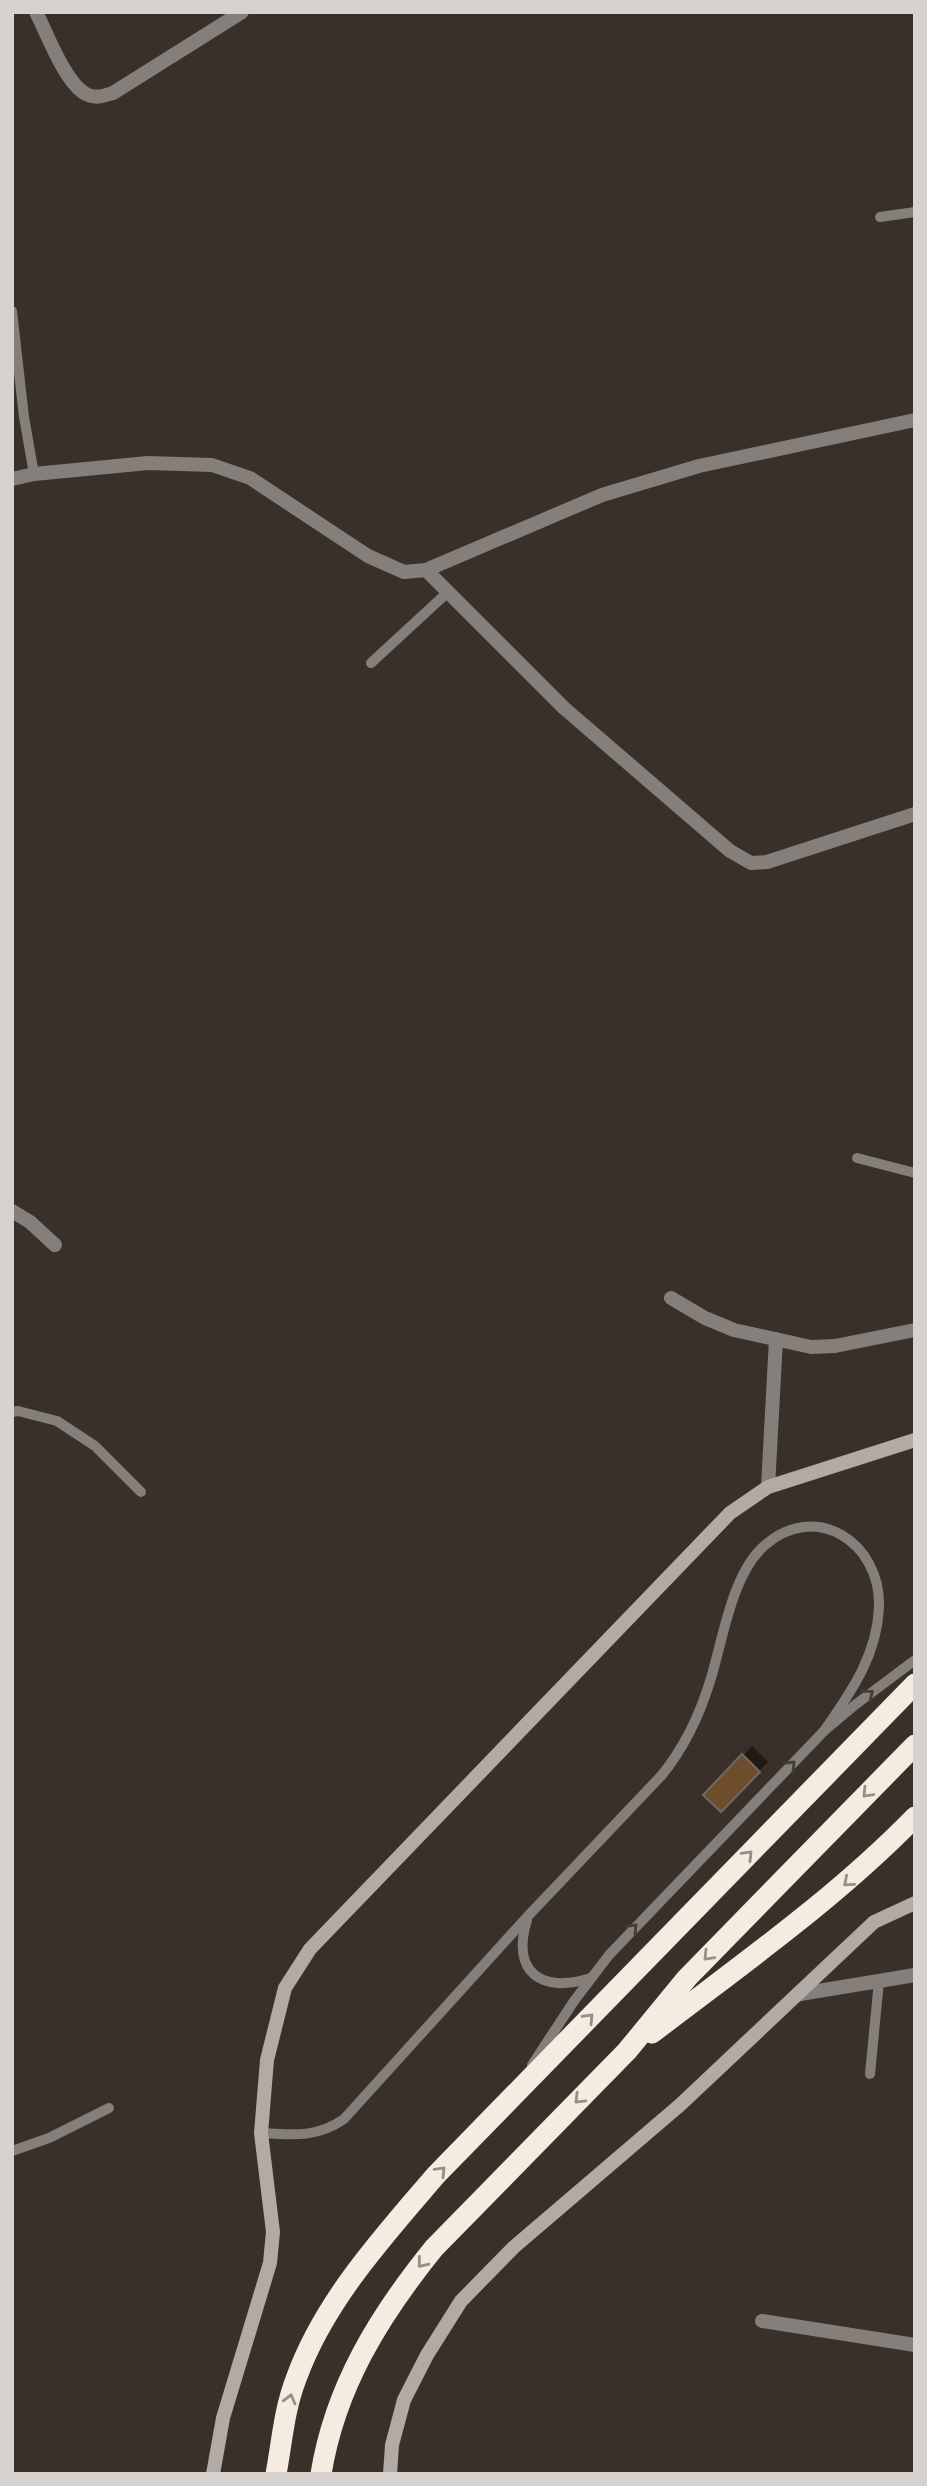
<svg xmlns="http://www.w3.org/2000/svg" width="927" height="2486" viewBox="0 0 927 2486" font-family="Karla,sans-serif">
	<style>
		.shadow { fill: #0007 }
		.building { fill: #6e4d2c; stroke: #736960; stroke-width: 2 }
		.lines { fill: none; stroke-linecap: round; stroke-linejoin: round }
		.service { stroke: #847f7b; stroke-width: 10 }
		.minor { stroke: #847f7b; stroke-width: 14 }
		.secondary { stroke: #b2aba5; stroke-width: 14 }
		.motorway { stroke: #f6ebe1; stroke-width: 21 }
		.oneway { stroke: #443d35 }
		.oneway2 { stroke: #988e85 }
	</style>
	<rect width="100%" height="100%" fill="#393129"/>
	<path class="shadow" d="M752 1746 768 1762 721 1810 705 1795Z"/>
	<path class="building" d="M742 1754 760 1772 721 1812 703 1795Z"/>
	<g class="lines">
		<g class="service">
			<path d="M880 217 915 212"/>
			<path d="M12 311 24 417 34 474"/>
			<path d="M371 663 448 592"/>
			<path d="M857 1158 915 1173"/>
			<path d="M12 1412 18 1411 57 1421 95 1446 141 1492"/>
			<path d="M527 1920C511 1972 541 1994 591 1978"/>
			<path d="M532 2065 574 2001 609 1955 824 1731 855 1705 915 1660"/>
			<path d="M870 2074 879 1981"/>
			<path d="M261 2133C292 2135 317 2138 344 2119L527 1917 661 1776C685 1747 700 1715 711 1678 723 1639 732 1574 764 1546 815 1500 881 1542 879 1607 877 1656 851 1692 824 1731"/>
			<path d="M12 2151 49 2138 109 2108"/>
		</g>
		<g class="minor">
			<path d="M36 12C47 33 65 83 86 94 95 99 103 96 113 93L242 12"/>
			<path d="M12 479 34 474 148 463 212 465 250 478 368 556 404 572 426 570 602 495 699 466 915 420"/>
			<path d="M426 570 564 708 730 851 751 863 767 862 915 814"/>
			<path d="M12 1211 30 1222 55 1245"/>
			<path d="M671 1298 705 1318 734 1330 811 1347 835 1346 915 1330"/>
			<path d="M768 1487 776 1339"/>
			<path d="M800 1994 915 1975"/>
			<path d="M762 2321 915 2345"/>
		</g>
		<g class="secondary">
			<path d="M213 2474 223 2418 270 2263 273 2232 261 2133 267 2060 285 1988 310 1949 730 1513 768 1487 915 1440"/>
			<path d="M390 2474 392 2445 404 2400 427 2355 461 2301 514 2247 680 2105 874 1922 915 1903"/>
		</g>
		<g class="motorway">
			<path d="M652 2033C742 1964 835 1899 915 1817"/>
			<path d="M276 2474C282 2442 284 2410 296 2379 324 2301 383 2237 436 2175L915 1684"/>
			<path d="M321 2474C335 2387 379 2316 434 2248L627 2051 687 1978 915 1745"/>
		</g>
	</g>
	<defs><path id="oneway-chevron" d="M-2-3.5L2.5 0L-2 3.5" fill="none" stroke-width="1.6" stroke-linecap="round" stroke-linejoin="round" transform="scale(1.75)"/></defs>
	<g class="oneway">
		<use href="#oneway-chevron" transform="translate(869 1694) rotate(-38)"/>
		<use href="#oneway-chevron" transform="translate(791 1765) rotate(-46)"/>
		<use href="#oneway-chevron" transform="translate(633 1928) rotate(-46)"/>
	</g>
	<g class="oneway2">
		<use href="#oneway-chevron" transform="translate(867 1793) rotate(134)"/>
		<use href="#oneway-chevron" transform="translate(748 1855) rotate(-46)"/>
		<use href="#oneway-chevron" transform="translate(848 1882) rotate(139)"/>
		<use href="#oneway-chevron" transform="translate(708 1956) rotate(134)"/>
		<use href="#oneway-chevron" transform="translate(589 2018) rotate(-46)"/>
		<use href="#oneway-chevron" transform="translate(579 2099) rotate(135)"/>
		<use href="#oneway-chevron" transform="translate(441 2171) rotate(-46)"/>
		<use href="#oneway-chevron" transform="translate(422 2263) rotate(129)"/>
		<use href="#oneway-chevron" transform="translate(290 2399) rotate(-75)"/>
	</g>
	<rect width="927" height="2486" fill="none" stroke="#d7d2cd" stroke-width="28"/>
</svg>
